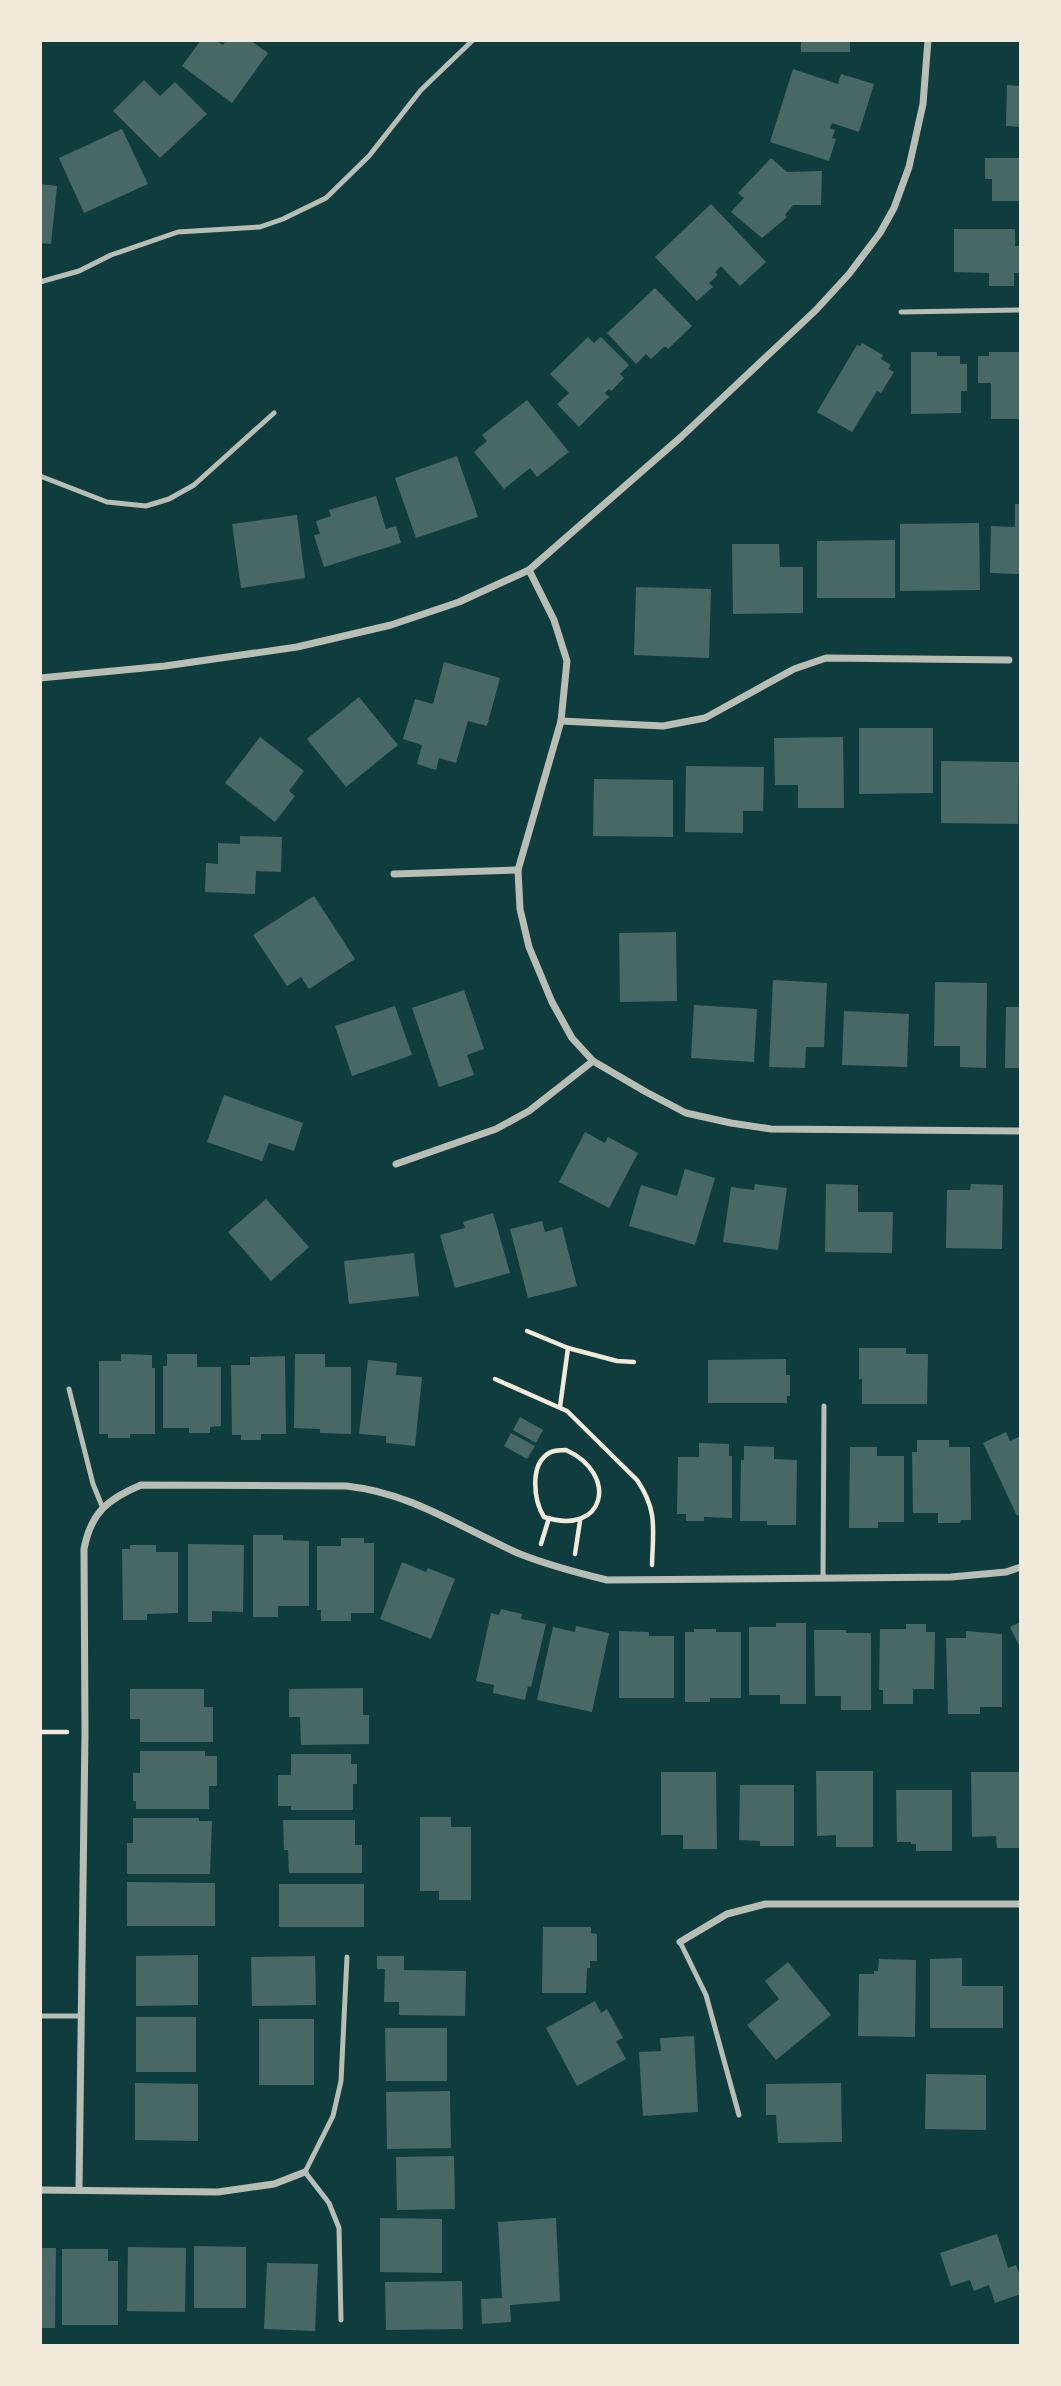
<svg xmlns="http://www.w3.org/2000/svg" width="1061" height="2386" viewBox="0 0 1061 2386" font-family="'DM Sans',sans-serif">
	<style>
		.building { fill: #486865 }
		.lines { fill: none; stroke-linecap: round; stroke-linejoin: round }
		.path { stroke: #f1e9da; stroke-width: 4.5 }
		.service { stroke: #b8beb3; stroke-width: 5 }
		.minor { stroke: #b8beb3; stroke-width: 7 }
	</style>
	<rect width="100%" height="100%" fill="#0f3d3e"/>
	<g class="building">
		<path d="M201 40H215L223 45 226 40H250L268 53 232 103 182 66Z"/>
		<rect x="801" y="40" width="49" height="12"/>
		<path d="M793 69 838 84 841 74 874 84 859 132 832 123 830 128 835 130 832 138 836 139 829 161 770 142Z"/>
		<path d="M144 80 160 96 175 82 207 114 160 158 113 111Z"/>
		<path d="M1007 85 1021 86V127L1006 126Z"/>
		<path d="M122 129 148 184 84 213 59 158Z"/>
		<path d="M771 158 787 172 822 171 821 205H793L785 215 787 217 762 238 731 212 744 198 738 193Z"/>
		<path d="M985 158H1021V201H992V179H985Z"/>
		<path d="M40 184 57 186 51 244 40 243Z"/>
		<path d="M711 204 766 262 740 286 721 266 715 272 718 275 709 283 713 287 697 301 655 257Z"/>
		<path d="M954 229H1015V246H1021V273H1014V286H989V273L954 272Z"/>
		<path d="M655 288 692 326 668 349 665 346 651 359 646 354 636 364 607 333Z"/>
		<path d="M588 337 594 343 601 337 629 365 620 374 624 378 611 391 609 389 605 393 609 397 579 427 557 404 569 393 550 374Z"/>
		<path d="M862 343 883 355 881 359 891 365 888 369 894 372 881 393 877 391 852 432 817 412 857 345 860 346Z"/>
		<path d="M911 352H937V356H960V364H967V391H961V413L911 414Z"/>
		<path d="M989 352H1019V359H1021V419H991V383H978V356H989Z"/>
		<path d="M527 400 569 452 537 477 530 468 504 489 474 452 487 441 482 435Z"/>
		<path d="M457 456 478 517 416 538 395 478Z"/>
		<path d="M376 496 386 529 396 526 401 543 324 567 314 535 320 534 316 521 331 516 329 510Z"/>
		<path d="M1015 504H1021V574L990 573 991 526 1015 527Z"/>
		<path d="M297 515 305 578 241 588 232 524Z"/>
		<path d="M979 523 980 590 900 591V524Z"/>
		<path d="M895 540V598H817V541Z"/>
		<path d="M732 544H779L780 567H803V613L733 614Z"/>
		<path d="M636 587 711 589 709 658 634 655Z"/>
		<path d="M444 662 500 678 487 726 468 721 456 763 439 758 436 770 417 764 422 745 403 739 415 699 433 704Z"/>
		<path d="M359 697 398 745 346 787 307 739Z"/>
		<path d="M859 728H933V793L859 794Z"/>
		<path d="M260 737 304 771 289 791 295 796 275 822 225 783Z"/>
		<path d="M843 737 844 808H798V785H775L774 738Z"/>
		<path d="M941 761 1019 762 1018 824 941 823Z"/>
		<path d="M686 766 764 767 763 811H743V833L685 832Z"/>
		<path d="M594 779 673 780V837L593 836Z"/>
		<path d="M240 836 282 837 281 872 256 871 255 894 205 892 206 863 218 864V843L240 844Z"/>
		<path d="M314 896 355 959 309 989 301 977 287 986 253 935Z"/>
		<path d="M676 932 677 1001 620 1002 619 933Z"/>
		<path d="M773 980 827 983 824 1047H806L805 1068 769 1067Z"/>
		<path d="M935 982 987 983 986 1068 960 1067V1046H934Z"/>
		<path d="M464 990 484 1049 467 1055 474 1075 439 1087 412 1008Z"/>
		<path d="M694 1005 757 1009 754 1062 691 1058Z"/>
		<path d="M395 1006 412 1055 352 1076 335 1026Z"/>
		<path d="M1006 1007H1021V1068H1005Z"/>
		<path d="M844 1011 909 1014 907 1067 842 1065Z"/>
		<path d="M224 1095 303 1123 294 1151 269 1143 262 1161 207 1142Z"/>
		<path d="M585 1132 605 1143 608 1137 638 1153 609 1208 559 1182Z"/>
		<path d="M685 1169 715 1178 695 1245 629 1226 641 1185 677 1196Z"/>
		<path d="M755 1184 787 1188 778 1250 723 1242 731 1187 754 1190Z"/>
		<path d="M826 1184 858 1185V1212H893L892 1253 825 1252Z"/>
		<path d="M971 1184 1003 1185 1002 1249 946 1248 947 1190H970Z"/>
		<path d="M266 1199 309 1247 271 1281 228 1232Z"/>
		<path d="M493 1213 510 1273 455 1288 440 1235 465 1228 463 1222Z"/>
		<path d="M542 1221 545 1232 562 1227 577 1286 528 1298 510 1229Z"/>
		<path d="M414 1253 419 1296 349 1304 344 1261Z"/>
		<path d="M859 1348H906V1354H928L927 1404H862V1379H859Z"/>
		<path d="M121 1354 152 1355V1368H155V1434H130V1438H108V1434H99V1361H121Z"/>
		<path d="M167 1354H197V1367H221V1426L210 1427V1433H189V1428H163V1366H167Z"/>
		<path d="M295 1354H325V1367H351V1434L320 1433V1429L294 1428Z"/>
		<path d="M285 1356 286 1434H261V1440H241V1435H232L231 1365H250V1357Z"/>
		<path d="M786 1359V1375H790V1396H787V1403H708V1360Z"/>
		<path d="M368 1360 397 1363 396 1375 422 1377 415 1446 386 1443V1436L359 1434Z"/>
		<path d="M520 1417 543 1430 536 1443 513 1430Z"/>
		<path d="M1006 1432 1010 1441 1021 1436V1514L1017 1516 983 1443Z"/>
		<path d="M511 1433 535 1446 527 1459 504 1446Z"/>
		<path d="M917 1440H949V1447H970L971 1520H961L960 1523H938V1513H913L912 1452H917Z"/>
		<path d="M699 1443 729 1444V1456H732V1518L704 1517V1521H686V1514H677L678 1457H699Z"/>
		<path d="M744 1446 774 1447V1459L797 1460 796 1525H767V1521H740L741 1460H744Z"/>
		<path d="M850 1447H877V1456H904V1522H878V1528H849Z"/>
		<path d="M253 1535H283V1540L309 1541V1606H278V1617H253Z"/>
		<path d="M341 1538H364V1543H374V1613H351V1621H321V1610H317V1546H341Z"/>
		<path d="M188 1544 244 1545 243 1612 212 1611V1622H188Z"/>
		<path d="M130 1545H156V1552H178V1613L147 1614V1620H123L122 1549H130Z"/>
		<path d="M402 1562 426 1572 428 1568 455 1579 431 1639 380 1619Z"/>
		<path d="M501 1609 522 1614 521 1619 546 1624 531 1687 528 1686 525 1700 493 1693 494 1685 476 1681 491 1613 499 1615Z"/>
		<path d="M1021 1622V1649L1010 1627Z"/>
		<path d="M776 1623H806V1704H780V1695H749V1627H776Z"/>
		<path d="M906 1624H926V1632H935L934 1689H913V1704H883V1690H879L880 1629H906Z"/>
		<path d="M576 1626 609 1633 592 1712 537 1700 553 1627 575 1632Z"/>
		<path d="M694 1629H716V1632H741V1698H710V1702H685V1632H694Z"/>
		<path d="M814 1630H846V1633H871V1710H841V1696H815Z"/>
		<path d="M619 1631 649 1632V1636H674V1698H619Z"/>
		<path d="M966 1631 1002 1634V1707H980V1714H948L946 1638H966Z"/>
		<path d="M363 1688V1715H369V1744L301 1745 300 1717H289V1689Z"/>
		<path d="M130 1689H204V1707H213V1742H140V1719H130Z"/>
		<path d="M140 1751H205V1756H217V1786H209V1809H136V1801H133V1773H140Z"/>
		<path d="M291 1754H351V1764H357V1784H353V1810H291V1806H278V1775H291Z"/>
		<path d="M816 1771H873V1847H836V1835L817 1836Z"/>
		<path d="M661 1772H716L717 1849H683V1835H661Z"/>
		<path d="M971 1772H1021V1848H997L996 1836 972 1837Z"/>
		<path d="M740 1785H794V1846H760V1841L739 1840Z"/>
		<path d="M896 1790H952V1851H916V1844H911V1842H897Z"/>
		<path d="M420 1817H451V1827H471V1900H439V1891H420Z"/>
		<path d="M133 1818H199V1821H212L210 1874H127V1843H133Z"/>
		<path d="M283 1820H355V1845H362V1873H289L288 1850H284Z"/>
		<path d="M127 1882 215 1883V1926H127Z"/>
		<rect x="279" y="1884" width="85" height="43"/>
		<path d="M543 1927H591V1933L597 1934V1961H590V1968H587L586 1993H542Z"/>
		<path d="M198 1955V2005L136 2006V1956Z"/>
		<path d="M315 1956 316 2005 252 2006 251 1957Z"/>
		<path d="M377 1956H404V1970L466 1971 465 2016 399 2015V2002H384L385 1969H377Z"/>
		<path d="M962 1958V1986H1003V2028H930V1959Z"/>
		<path d="M879 1959 916 1960 915 2037 858 2036 859 1974H874V1971H878Z"/>
		<path d="M788 1962 831 2015 776 2060 747 2025 779 1999 765 1981Z"/>
		<path d="M595 2001 601 2013 607 2009 623 2038 616 2041 626 2059 577 2086 546 2028Z"/>
		<rect x="136" y="2017" width="60" height="55"/>
		<rect x="259" y="2019" width="55" height="66"/>
		<path d="M385 2028H447V2081H386Z"/>
		<path d="M694 2036 698 2112 643 2116 639 2052 661 2051 660 2038Z"/>
		<path d="M926 2074 986 2075V2130L925 2129Z"/>
		<path d="M135 2083 198 2084V2141L135 2140Z"/>
		<path d="M841 2083 842 2142 778 2143 776 2115H766V2084Z"/>
		<path d="M450 2091 451 2148 387 2149 386 2092Z"/>
		<path d="M454 2156 455 2209 397 2210 396 2157Z"/>
		<path d="M380 2218 442 2219V2273L380 2272Z"/>
		<path d="M556 2218 560 2301 510 2305 511 2322 482 2324 481 2299 502 2298 498 2222Z"/>
		<path d="M997 2234 1008 2268 1016 2265 1021 2278V2294L995 2303 989 2285 974 2291 970 2280 951 2286 940 2253Z"/>
		<path d="M194 2246 246 2247V2308H194Z"/>
		<path d="M128 2247 186 2248 185 2312 127 2311Z"/>
		<path d="M40 2248H56L55 2328H40Z"/>
		<path d="M62 2249H108V2261H118V2325H62Z"/>
		<path d="M267 2263 318 2264 315 2331 264 2329Z"/>
		<path d="M462 2281 463 2329 386 2330 385 2282Z"/>
	</g>
	<g class="lines">
		<g class="path">
			<path d="M527 1331 568 1348"/>
			<path d="M495 1379 567 1411 637 1480C658 1511 653 1529 652 1565"/>
			<path d="M560 1407 568 1348 617 1361 634 1362"/>
			<path d="M566 1450C619 1474 606 1537 544 1517 534 1501 529 1465 549 1453 554 1450 561 1450 566 1450Z"/>
			<path d="M541 1544 549 1518"/>
			<path d="M575 1554 580 1521"/>
			<path d="M40 1732H67"/>
		</g>
		<g class="service">
			<path d="M40 282 79 271 111 255 178 232 260 227 283 219 326 198 369 156 421 90 473 40"/>
			<path d="M901 312 1021 310"/>
			<path d="M40 476 107 502 146 506 169 499 194 485 274 413"/>
			<path d="M69 1389 93 1484 102 1506"/>
			<path d="M823 1578 824 1406"/>
			<path d="M680 1942 706 1995 739 2115"/>
			<path d="M40 2016H81"/>
			<path d="M341 2320 339 2228 329 2203 305 2172 333 2116 341 2081 347 1957"/>
		</g>
		<g class="minor">
			<path d="M529 570 554 620 567 661 561 721 518 870 520 909 529 947 552 1002 572 1038 593 1061 646 1092 686 1113 731 1123 771 1129 1021 1131"/>
			<path d="M40 678 165 666 297 647 391 625 459 602 529 570 681 437 816 310 849 274 880 233 894 208 909 167 923 104 928 40"/>
			<path d="M561 721 663 726 705 718 794 669 826 658 1009 660"/>
			<path d="M394 874 518 870"/>
			<path d="M396 1164 496 1129 529 1111 593 1061"/>
			<path d="M680 1942 727 1914 765 1904H1021"/>
			<path d="M40 2190 218 2192 274 2184 305 2172"/>
			<path d="M79 2190 85 1732 84 1549C91 1512 108 1499 141 1485L346 1486C413 1493 460 1528 520 1554 548 1565 578 1573 607 1580L951 1577 1006 1572 1021 1567"/>
		</g>
	</g>
	<rect width="1061" height="2386" fill="none" stroke="#f1e9da" stroke-width="84"/>
</svg>
